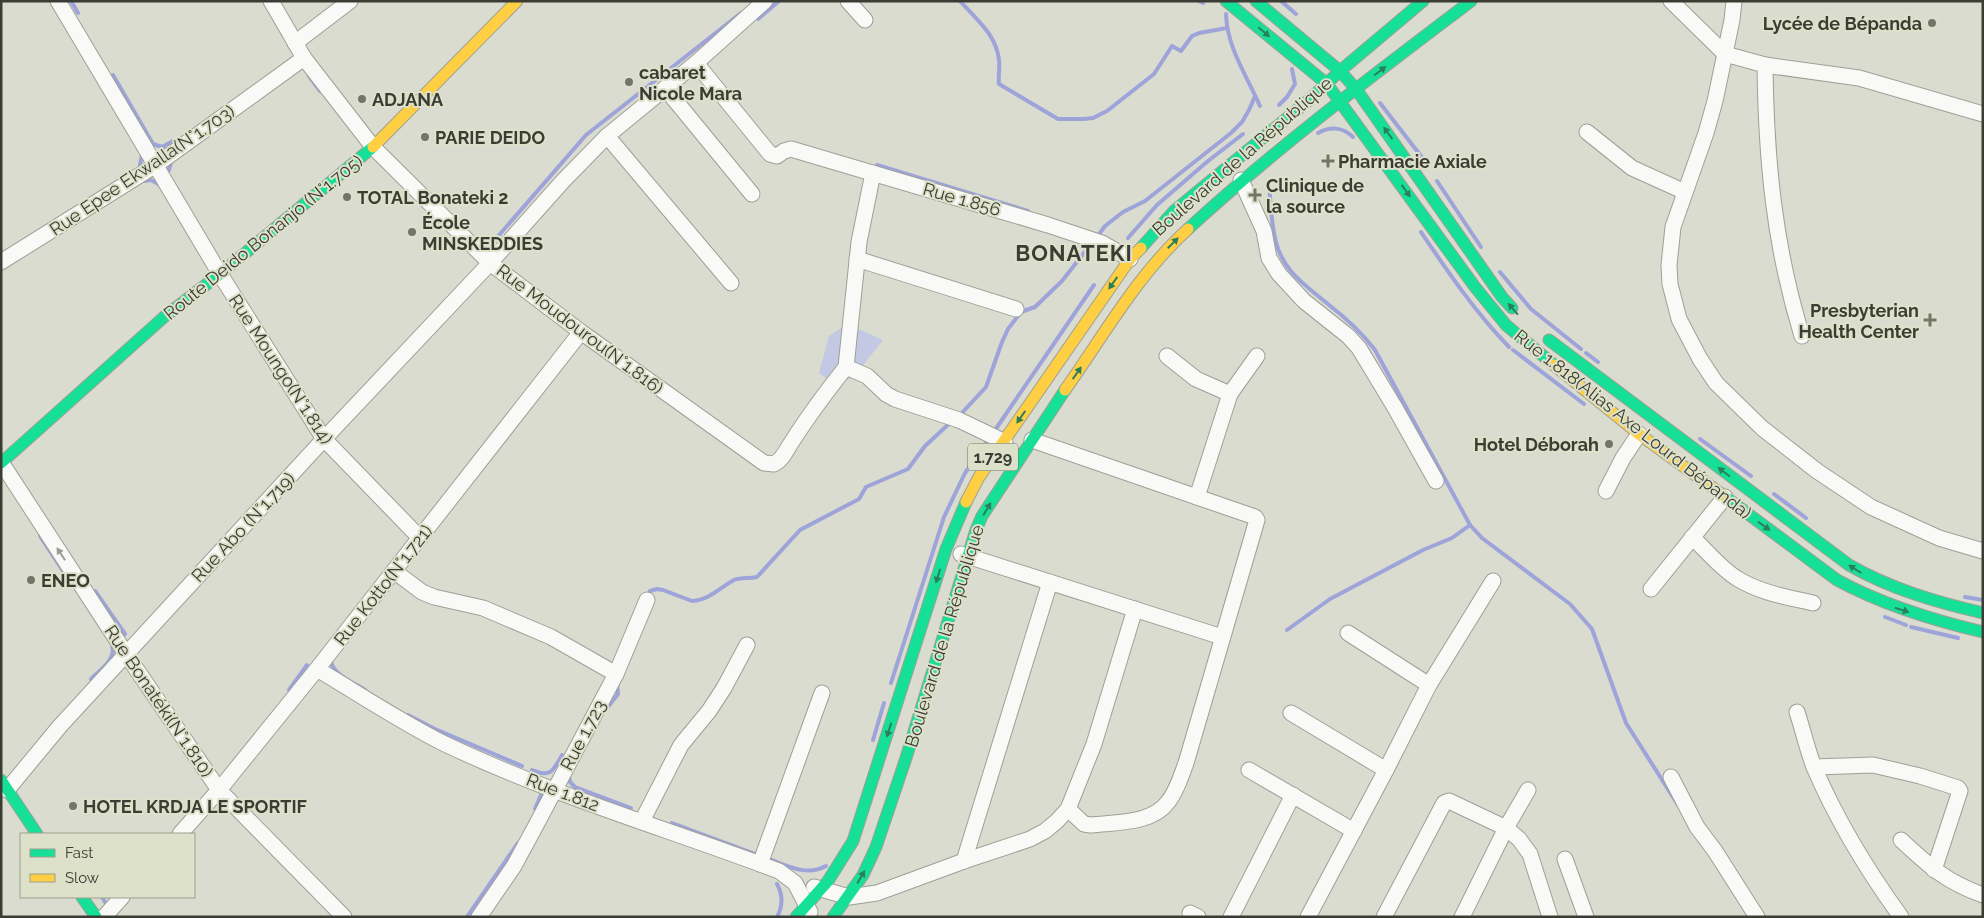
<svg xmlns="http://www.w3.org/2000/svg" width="1984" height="918" viewBox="0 0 1984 918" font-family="Raleway,sans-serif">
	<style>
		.green { fill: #c3c8e4 }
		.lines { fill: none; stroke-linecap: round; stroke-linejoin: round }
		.stream { stroke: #9ea3da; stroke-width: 4 }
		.street-casing { stroke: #9ea096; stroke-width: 17 }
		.fast-casing { stroke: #9ea096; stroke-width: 13 }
		.slow-casing { stroke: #9ea096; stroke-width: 13 }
		.street { stroke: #f9faf8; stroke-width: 15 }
		.fast { stroke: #16e098; stroke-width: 11 }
		.slow { stroke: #ffcf43; stroke-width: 11 }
		.oneway { fill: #2c7e5b }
		.oneway2 { fill: #9a9b96 }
		.poi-dot { fill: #73746a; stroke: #dee1ca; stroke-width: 2 }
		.labels { text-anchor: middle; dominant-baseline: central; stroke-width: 4; stroke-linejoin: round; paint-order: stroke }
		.shield { fill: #dee1ca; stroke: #6c6e60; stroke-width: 1 }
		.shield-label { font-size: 16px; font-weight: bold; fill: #3b3c33 }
		.poi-label { font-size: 18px; font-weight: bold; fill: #3b3c33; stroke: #dee1ca; text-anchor: start }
		.street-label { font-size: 18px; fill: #3b3c33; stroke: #dee1ca }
		.district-label { font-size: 22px; font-weight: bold; letter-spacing: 1px; fill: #3b3c33; stroke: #dee1ca }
	</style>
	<rect width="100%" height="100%" fill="#dadccf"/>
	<path class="green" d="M847 324 883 340 853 378 834 384 819 373 829 336Z"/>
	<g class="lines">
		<g class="stream">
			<path d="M71 1 78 13"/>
			<path d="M960 1C976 19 996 34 999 60 1000 68 998 76 999 84L1058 119H1084L1093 118 1107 111 1154 74 1172 46 1181 51 1192 36 1199 33 1227 28"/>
			<path d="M1199 1 1203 3"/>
			<path d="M1281 1 1296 14"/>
			<path d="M1226 14C1227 48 1247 76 1260 106"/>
			<path d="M758 19 779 1"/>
			<path d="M113 75 153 144 162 147 173 141"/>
			<path d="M309 76 320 91"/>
			<path d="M1380 103 1424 160"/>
			<path d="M1279 105 1287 97 1295 84 1292 69"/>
			<path d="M1318 133C1330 126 1343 127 1353 137"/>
			<path d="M140 165 142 155"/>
			<path d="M877 165 1028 211"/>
			<path d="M169 170 171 162"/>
			<path d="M144 181 151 180 160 185"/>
			<path d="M1437 181 1481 247"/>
			<path d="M1269 185C1271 204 1271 224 1276 242 1283 272 1308 287 1329 305 1346 318 1362 333 1375 350L1470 525 1482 538 1570 604 1592 629 1626 723 1678 805"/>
			<path d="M1421 232C1448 272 1475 312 1509 347"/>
			<path d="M1097 237 1105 226 1123 212 1145 201 1231 133 1242 122 1249 110 1255 96"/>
			<path d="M1128 238 1157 205 1208 161 1243 134"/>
			<path d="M494 241 586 135 741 13"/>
			<path d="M1500 272 1531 309 1581 349"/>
			<path d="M1513 350 1584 404"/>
			<path d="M1586 353 1598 362"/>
			<path d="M959 416 986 387 1002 342 1008 329 1021 312 1035 307 1062 281 1091 244"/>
			<path d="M993 433 1094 285"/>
			<path d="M1700 439 1751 476"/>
			<path d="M1774 494 1806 518"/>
			<path d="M40 536 63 571"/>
			<path d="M95 591 125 634"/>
			<path d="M1965 597 1983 600"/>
			<path d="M648 598 650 591 657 589 663 590 692 601C710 600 719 588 734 580 742 577 749 579 757 577L800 530 859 499 866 487 908 469 925 446 951 422"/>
			<path d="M1885 617 1906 625"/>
			<path d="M1911 627 1958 638"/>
			<path d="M1287 630 1330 599 1423 550 1452 538 1470 525"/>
			<path d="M331 660C331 674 355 683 365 690"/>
			<path d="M91 679C99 671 117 659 112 645"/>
			<path d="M891 683 944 517 965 473 989 439"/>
			<path d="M289 690 307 665"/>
			<path d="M604 712 618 694 617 683"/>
			<path d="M408 715 435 729 522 766"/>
			<path d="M873 740 884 703"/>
			<path d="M532 770C551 778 553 771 562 755"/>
			<path d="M569 776 570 782 575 787 631 808"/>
			<path d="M535 809 541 795"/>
			<path d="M672 823 758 855"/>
			<path d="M766 858C786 865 806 877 826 866"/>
			<path d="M777 884C783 895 783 906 777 917"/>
			<path d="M102 897 105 902"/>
			<path d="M467 917 518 843"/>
		</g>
		<defs>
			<g id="street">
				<path d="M58 1 220 274 324 439 420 538"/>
				<path d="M271 1 304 58 373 147 490 263 581 332 764 463 774 464C784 459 787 448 793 440 809 415 827 391 846 367"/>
				<path d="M848 1 865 20"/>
				<path d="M1671 1 1725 54 1765 65C1766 159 1774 245 1802 336"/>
				<path d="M1734 1 1732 20 1715 101 1706 133 1673 227 1669 265 1670 284 1679 319 1700 359 1716 383 1762 428 1817 471 1871 507 1939 538 1983 551"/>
				<path d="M295 43 350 1"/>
				<path d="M696 63 770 154 777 156 784 151 791 149 1048 225 1102 243 1130 259"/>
				<path d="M1765 65 1859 78 1983 114"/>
				<path d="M665 88 752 194"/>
				<path d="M1587 132 1632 168 1685 192"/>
				<path d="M607 136 731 283"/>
				<path d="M1241 180 1264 231 1269 258 1279 274 1304 301 1348 336 1359 348 1394 406 1436 481"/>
				<path d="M857 259 1016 309"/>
				<path d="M1 262 156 165 304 58"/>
				<path d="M1167 356 1196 379 1230 394"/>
				<path d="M846 367 859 242 873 173"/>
				<path d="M846 367 867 376 886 394 895 399 959 420 1005 442"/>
				<path d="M1032 440 1255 517 1257 520 1186 763C1181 776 1177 791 1168 802 1152 824 1116 822 1091 825L1084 824 1068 809"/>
				<path d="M1 462 126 654 219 790 344 917"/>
				<path d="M1606 491 1623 458 1639 434"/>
				<path d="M1197 497 1230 394 1257 356"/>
				<path d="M1692 537C1707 551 1721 569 1738 579 1761 593 1787 597 1813 603"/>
				<path d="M961 554 1222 637"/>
				<path d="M394 571 422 592 434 597 483 608 551 637 616 674"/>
				<path d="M1651 589 1725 497"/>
				<path d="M1348 633 1429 685"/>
				<path d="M317 669C359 694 401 722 445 744 552 795 668 829 779 871L795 883 810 912"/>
				<path d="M1797 712C1803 730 1807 749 1814 767 1837 821 1867 870 1901 917"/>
				<path d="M1291 713 1386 770"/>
				<path d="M1814 767 1873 765 1920 776 1958 788 1960 791 1934 870"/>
				<path d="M1249 770 1354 831"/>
				<path d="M1671 777 1697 827 1715 851 1757 917"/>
				<path d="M7 790 60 726 324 439 490 263 563 181 607 136 696 63 765 1"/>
				<path d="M642 821 681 745 709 711 724 688 747 645"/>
				<path d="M180 834 219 790 317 669 581 332"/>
				<path d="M1901 840C1929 866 1946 882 1983 895"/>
				<path d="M1565 859 1586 917"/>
				<path d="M964 861 1050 582"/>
				<path d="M760 864 822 693"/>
				<path d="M814 887 849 897 877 893 964 861 1030 839 1045 831 1057 821 1068 809 1094 744 1135 609"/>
				<path d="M1190 913 1198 917"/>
				<path d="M104 917 122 897"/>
				<path d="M479 917 514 866 534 829 616 674 647 600"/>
				<path d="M1231 917 1293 795"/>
				<path d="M1308 917 1386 770 1429 685 1493 581"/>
				<path d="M1384 917 1444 803 1449 801 1506 828 1519 839 1530 854 1550 917"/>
				<path d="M1462 917 1506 828 1528 790"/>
			</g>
			<g id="fast">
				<path d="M1226 1 1327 84 1475 287 1506 325 1554 365"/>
				<path d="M1256 1 1340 71 1356 89 1502 297 1512 308"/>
				<path d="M1188 229C1277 147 1375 74 1471 1"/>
				<path d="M1141 248 1174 211 1309 100 1340 71 1423 1"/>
				<path d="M1549 340 1849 565C1891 589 1936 602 1983 613"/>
				<path d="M1 463 164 317 220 274 373 147"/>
				<path d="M1724 496 1837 580C1883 605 1932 620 1983 632"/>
				<path d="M1 780 37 834"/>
				<path d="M82 897 96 917"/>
				<path d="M796 917 828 881 853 841 946 549 966 502"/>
				<path d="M833 917 863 875 876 847 906 758 976 530 982 516 1065 390"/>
			</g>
			<g id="slow">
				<path d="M373 147 517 1"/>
				<path d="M1554 365 1639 434 1724 496"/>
				<path d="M1065 390C1104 335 1138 274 1188 229"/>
				<path d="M966 502 979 477 1130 259 1141 248"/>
			</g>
		</defs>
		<use href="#street" class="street-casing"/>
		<use href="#fast" class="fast-casing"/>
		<use href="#slow" class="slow-casing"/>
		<use href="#street" class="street"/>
		<use href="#fast" class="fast"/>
		<use href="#slow" class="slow"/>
	</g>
	<defs><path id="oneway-solid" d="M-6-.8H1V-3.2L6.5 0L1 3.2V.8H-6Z" transform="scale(1.25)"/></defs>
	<g class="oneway">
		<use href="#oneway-solid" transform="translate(1264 32) rotate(40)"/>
		<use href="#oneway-solid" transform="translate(1380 71) rotate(-37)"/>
		<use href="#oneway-solid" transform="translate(1388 133) rotate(-126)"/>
		<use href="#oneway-solid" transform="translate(1406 191) rotate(54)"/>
		<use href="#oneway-solid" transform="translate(1173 243) rotate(-45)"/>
		<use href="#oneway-solid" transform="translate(1113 283) rotate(125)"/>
		<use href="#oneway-solid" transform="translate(1513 309) rotate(-131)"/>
		<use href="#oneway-solid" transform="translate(1077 373) rotate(-55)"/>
		<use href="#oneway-solid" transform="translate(1021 417) rotate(125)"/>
		<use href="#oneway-solid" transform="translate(1724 472) rotate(-143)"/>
		<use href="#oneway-solid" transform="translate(987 509) rotate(-59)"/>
		<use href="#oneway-solid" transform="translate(1764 526) rotate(36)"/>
		<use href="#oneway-solid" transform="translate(1855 569) rotate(-148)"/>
		<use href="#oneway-solid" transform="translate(938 576) rotate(107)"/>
		<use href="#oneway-solid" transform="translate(1902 610) rotate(18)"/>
		<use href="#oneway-solid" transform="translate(889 730) rotate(108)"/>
		<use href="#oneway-solid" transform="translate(861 877) rotate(-60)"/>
	</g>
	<use class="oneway2" href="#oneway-solid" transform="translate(61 554) rotate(-123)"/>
	<g class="poi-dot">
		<circle cx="1932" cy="23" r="5"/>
		<circle cx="629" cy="82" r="5"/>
		<circle cx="362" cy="99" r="5"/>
		<circle cx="425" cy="137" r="5"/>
		<path d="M1325.5 153.5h5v5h5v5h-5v5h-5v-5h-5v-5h5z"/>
		<path d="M1252.5 187.5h5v5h5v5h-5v5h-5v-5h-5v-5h5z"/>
		<circle cx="347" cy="197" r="5"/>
		<circle cx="412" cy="232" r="5"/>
		<path d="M1927.5 312.5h5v5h5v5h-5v5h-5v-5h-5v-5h5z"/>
		<circle cx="1609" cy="444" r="5"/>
		<circle cx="31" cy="580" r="5"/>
		<circle cx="73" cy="806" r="5"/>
	</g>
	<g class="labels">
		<rect class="shield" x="968" y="443.5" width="50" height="27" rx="4"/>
		<g class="shield-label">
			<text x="993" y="457">1.729</text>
		</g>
		<g class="poi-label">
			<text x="1922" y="23" text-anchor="end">Lycée de Bépanda</text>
			<text x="639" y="72">cabaret<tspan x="639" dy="21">Nicole Mara</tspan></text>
			<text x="372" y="99">ADJANA</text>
			<text x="435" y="137">PARIE DEIDO</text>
			<text x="1338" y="161">Pharmacie Axiale</text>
			<text x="1266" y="185">Clinique de<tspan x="1266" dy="21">la source</tspan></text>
			<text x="357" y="197">TOTAL Bonateki 2</text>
			<text x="422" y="222">École<tspan x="422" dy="21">MINSKEDDIES</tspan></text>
			<text x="1919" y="310" text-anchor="end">Presbyterian<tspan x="1919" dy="21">Health Center</tspan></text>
			<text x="1599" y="444" text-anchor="end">Hotel Déborah</text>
			<text x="41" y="580">ENEO</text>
			<text x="83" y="806">HOTEL KRDJA LE SPORTIF</text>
		</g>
		<g class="street-label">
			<text transform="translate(1242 156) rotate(-41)">Boulevard de la République</text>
			<text transform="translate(142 170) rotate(-34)">Rue Epee Ekwalla(N°1.703)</text>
			<text transform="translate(962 199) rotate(16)">Rue 1.856</text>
			<text transform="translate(263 237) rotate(-39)">Route Deido Bonanjo (N°1.705)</text>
			<text transform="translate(580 329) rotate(37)">Rue Moudourou(N°1.816)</text>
			<text transform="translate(281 369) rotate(57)">Rue Moungo(N°1.814)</text>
			<text transform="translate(1633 424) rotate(38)">Rue 1.818(Alias Axe Lourd Bépanda)</text>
			<text transform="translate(243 527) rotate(-47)">Rue Abo (N°1.719)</text>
			<text transform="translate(383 585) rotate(-52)">Rue Kotto(N°1.721)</text>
			<text transform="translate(944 636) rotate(-73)">Boulevard de la République</text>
			<text transform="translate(159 701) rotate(56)">Rue Bonatéki(N°1.810)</text>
			<text transform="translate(583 735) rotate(-62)">Rue 1.723</text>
			<text transform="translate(563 792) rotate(21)">Rue 1.812</text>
		</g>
		<g class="district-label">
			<text x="1074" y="253">BONATEKI</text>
		</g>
	</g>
	<rect width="1984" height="918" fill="none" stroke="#3b3c33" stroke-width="5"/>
	<rect x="20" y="833" width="175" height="65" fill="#dee1ca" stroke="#9d9f8e"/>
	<rect x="30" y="849" width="25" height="8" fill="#16e098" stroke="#9d9f8e"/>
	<text x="65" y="858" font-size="15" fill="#3b3c33">Fast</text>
	<rect x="30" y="874" width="25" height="8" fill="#ffcf43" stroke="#9d9f8e"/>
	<text x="65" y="883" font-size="15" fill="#3b3c33">Slow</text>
</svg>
